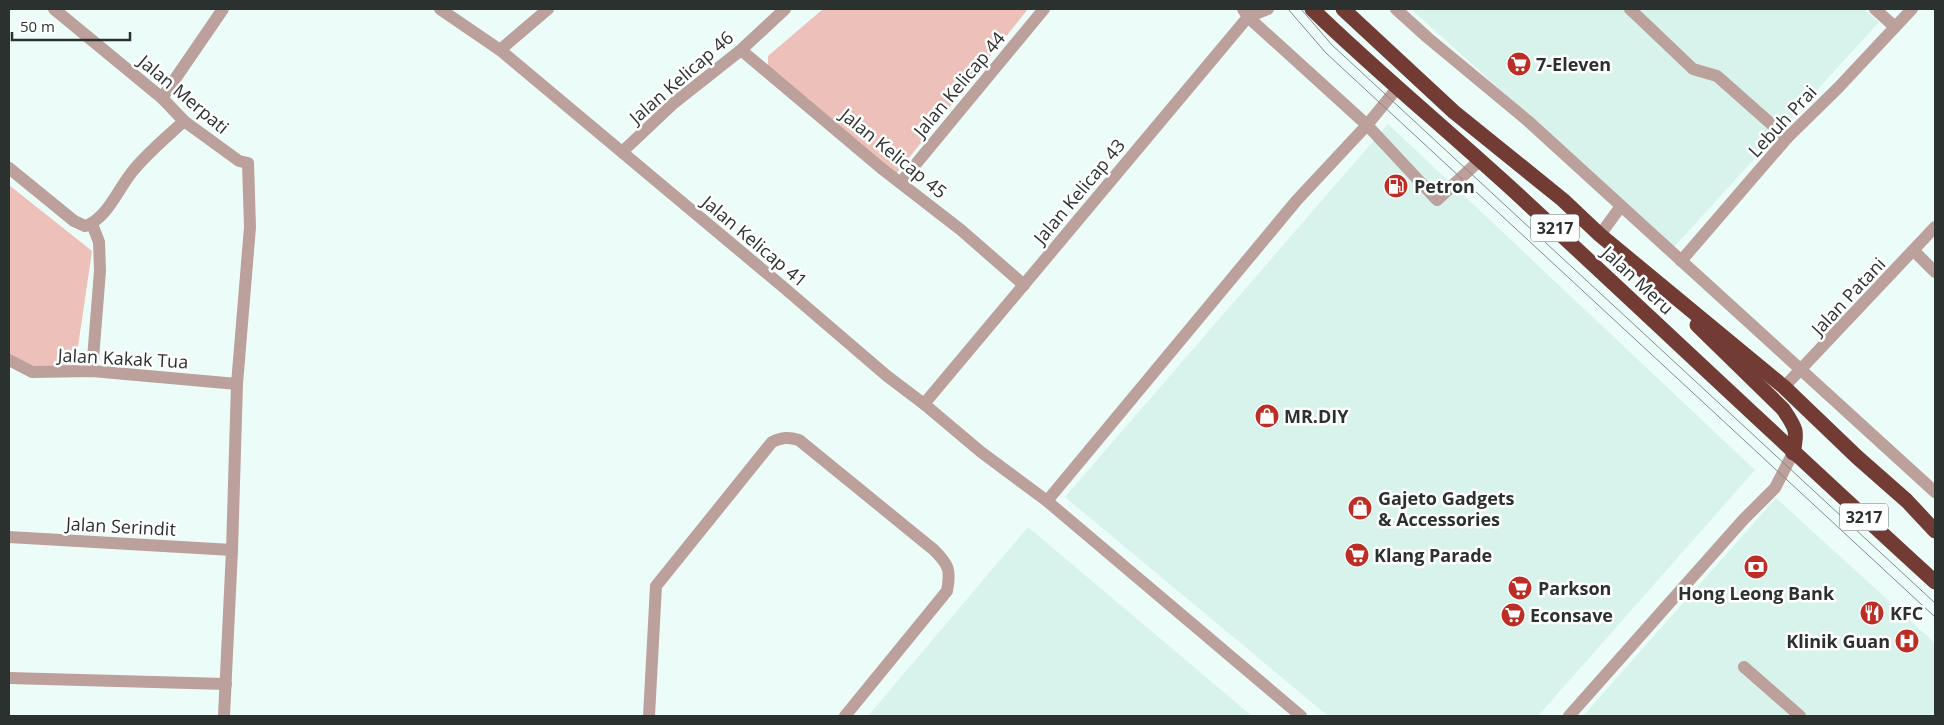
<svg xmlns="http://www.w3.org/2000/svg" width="1944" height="725" viewBox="0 0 1944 725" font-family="'Open Sans',sans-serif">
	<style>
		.built { fill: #d8f2ec }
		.green { fill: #edc0b9 }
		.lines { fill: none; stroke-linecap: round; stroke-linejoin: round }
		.minor { stroke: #bca09b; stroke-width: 12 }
		.highway { stroke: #723c35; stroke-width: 15 }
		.tram { stroke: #808c89; stroke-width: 1 }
		.labels { text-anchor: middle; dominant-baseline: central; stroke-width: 5; stroke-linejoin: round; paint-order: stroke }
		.shield { fill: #fff; stroke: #6a6f6d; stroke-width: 1 }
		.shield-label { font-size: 16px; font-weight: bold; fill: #2a312f }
		.poi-label { font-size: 18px; font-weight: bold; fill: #2a312f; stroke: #fff; text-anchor: start }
		.street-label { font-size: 18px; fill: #2a312f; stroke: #fff }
	</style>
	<rect width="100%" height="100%" fill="#ecfdf9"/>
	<g class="built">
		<path d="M1411 9H1864L1879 22 1674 247Z"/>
		<path d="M1388 124 1755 470 1538 716H1328L1065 497Z"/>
		<path d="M1776 498 1935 643V716H1583Z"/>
		<path d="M1028 527 1252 716H868Z"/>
	</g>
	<g class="green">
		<path d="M823 9H1028L896 174 768 67V56Z"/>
		<path d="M9 185 92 251 75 367 45 376 9 359Z"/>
	</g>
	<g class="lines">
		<g class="minor">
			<path d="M54 9 162 98 184 121 239 161 248 163 250 227 237 384 232 550 224 716"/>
			<path d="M440 9 500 50 782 286 887 376 924 404 981 452 1047 501 1301 716"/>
			<path d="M1243 9 1248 17 1367 125 1437 200 1480 160"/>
			<path d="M1396 9 1428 38 1528 121 1935 492"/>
			<path d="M1630 9 1693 69 1717 76 1787 138"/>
			<path d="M1875 9 1895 27"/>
			<path d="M500 50 548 9"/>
			<path d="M741 50 881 168 961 230 1024 285"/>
			<path d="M162 98 223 9"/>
			<path d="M622 152 674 103 741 50 785 9"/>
			<path d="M9 168 74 221 85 226C107 219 118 189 132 172 147 153 167 137 184 121"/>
			<path d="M901 182 1044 9"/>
			<path d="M1600 235 1621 206"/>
			<path d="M1914 251 1935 272"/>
			<path d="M1681 261 1787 138 1838 88 1912 9"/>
			<path d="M9 360 32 372 92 371 237 384"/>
			<path d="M92 371 100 271 99 242 92 224"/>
			<path d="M1784 387 1935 227"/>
			<path d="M924 404 1248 17 1268 9"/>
			<path d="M1047 501 1297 200 1367 125 1398 87"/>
			<path d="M9 537 232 550"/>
			<path d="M1744 667 1800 716"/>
			<path d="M9 678 226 684"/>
			<path d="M649 716 656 586 772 442C782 437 789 437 799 440L934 550C949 565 951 570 947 591L845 716"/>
			<path d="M1569 716 1743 520 1775 488 1793 453"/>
		</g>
		<g class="highway">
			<path d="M1312 9C1381 76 1456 137 1527 203 1663 329 1798 457 1935 582"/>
			<path d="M1343 9 1454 112 1563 200 1600 235 1784 387 1857 457 1907 501 1935 531"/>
			<path d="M1697 325 1783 409C1796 428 1798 430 1793 453"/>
		</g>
		<g class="tram">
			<path d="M1288 9 1326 53 1935 617"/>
			<path d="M1301 9 1332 45 1935 603"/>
		</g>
	</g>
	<defs>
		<symbol id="supermarket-disc" viewBox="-11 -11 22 22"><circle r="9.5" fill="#bc2e25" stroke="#fff"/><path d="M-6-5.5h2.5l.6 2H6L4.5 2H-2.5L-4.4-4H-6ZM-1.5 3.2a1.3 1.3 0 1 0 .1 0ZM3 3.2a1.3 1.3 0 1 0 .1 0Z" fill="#fff"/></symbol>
		<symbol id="fuel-disc" viewBox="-11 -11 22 22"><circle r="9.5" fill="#bc2e25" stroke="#fff"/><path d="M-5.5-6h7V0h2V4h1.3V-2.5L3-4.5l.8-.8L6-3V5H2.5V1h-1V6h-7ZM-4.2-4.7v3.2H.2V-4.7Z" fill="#fff"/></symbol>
		<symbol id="shop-disc" viewBox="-11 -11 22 22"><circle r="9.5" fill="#bc2e25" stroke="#fff"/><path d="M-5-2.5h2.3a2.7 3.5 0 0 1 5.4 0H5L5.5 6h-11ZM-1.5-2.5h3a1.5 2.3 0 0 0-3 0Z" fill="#fff"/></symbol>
		<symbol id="bank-disc" viewBox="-11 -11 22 22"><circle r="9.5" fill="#bc2e25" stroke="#fff"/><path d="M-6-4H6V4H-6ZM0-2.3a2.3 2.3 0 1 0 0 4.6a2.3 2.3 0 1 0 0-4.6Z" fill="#fff"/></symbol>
		<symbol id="restaurant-disc" viewBox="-11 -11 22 22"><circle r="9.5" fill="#bc2e25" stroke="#fff"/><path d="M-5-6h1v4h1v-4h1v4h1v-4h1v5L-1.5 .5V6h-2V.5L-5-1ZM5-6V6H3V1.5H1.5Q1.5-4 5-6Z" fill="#fff"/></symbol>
		<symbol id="hospital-disc" viewBox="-11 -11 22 22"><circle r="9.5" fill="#bc2e25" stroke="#fff"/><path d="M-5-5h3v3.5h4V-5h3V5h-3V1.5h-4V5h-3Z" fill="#fff"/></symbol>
	</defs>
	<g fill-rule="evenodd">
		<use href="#supermarket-disc" x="1505" y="50" width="28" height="28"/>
		<use href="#fuel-disc" x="1382" y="172" width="28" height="28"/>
		<use href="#shop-disc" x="1253" y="402" width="28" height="28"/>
		<use href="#shop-disc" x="1346" y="494" width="28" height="28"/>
		<use href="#supermarket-disc" x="1343" y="541" width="28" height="28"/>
		<use href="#bank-disc" x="1742" y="553" width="28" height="28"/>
		<use href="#supermarket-disc" x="1506" y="574" width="28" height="28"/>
		<use href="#restaurant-disc" x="1858" y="599" width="28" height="28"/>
		<use href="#supermarket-disc" x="1499" y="601" width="28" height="28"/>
		<use href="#hospital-disc" x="1893" y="627" width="28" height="28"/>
	</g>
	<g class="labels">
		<g class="shield">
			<rect x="1531" y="214.5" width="48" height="27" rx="4"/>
			<rect x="1840" y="503.5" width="48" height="27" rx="4"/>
		</g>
		<g class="shield-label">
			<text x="1555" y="228">3217</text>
			<text x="1864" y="517">3217</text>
		</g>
		<g class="poi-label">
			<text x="1536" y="64">7-Eleven</text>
			<text x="1414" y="186">Petron</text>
			<text x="1284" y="416">MR.DIY</text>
			<text x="1378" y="498">Gajeto Gadgets<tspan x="1378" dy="21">&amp; Accessories</tspan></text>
			<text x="1374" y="555">Klang Parade</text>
			<text x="1538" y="588">Parkson</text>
			<text x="1756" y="593" text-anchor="middle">Hong Leong Bank</text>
			<text x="1890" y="613">KFC</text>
			<text x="1530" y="615">Econsave</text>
			<text x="1890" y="641" text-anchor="end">Klinik Guan</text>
		</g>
		<g class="street-label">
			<text transform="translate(681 77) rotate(-41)">Jalan Kelicap 46</text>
			<text transform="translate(959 84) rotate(-50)">Jalan Kelicap 44</text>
			<text transform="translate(184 94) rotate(40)">Jalan Merpati</text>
			<text transform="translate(1782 121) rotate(-47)">Lebuh Prai</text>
			<text transform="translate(894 153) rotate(39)">Jalan Kelicap 45</text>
			<text transform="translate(1079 191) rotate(-50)">Jalan Kelicap 43</text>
			<text transform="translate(755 241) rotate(40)">Jalan Kelicap 41</text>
			<text transform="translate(1638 280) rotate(43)">Jalan Meru</text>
			<text transform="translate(1848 296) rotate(-47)">Jalan Patani</text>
			<text transform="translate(123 358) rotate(3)">Jalan Kakak Tua</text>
			<text transform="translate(121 526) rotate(3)">Jalan Serindit</text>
		</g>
	</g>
	<rect width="1944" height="725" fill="none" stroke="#2a312f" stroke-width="20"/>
	<path d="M12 32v8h118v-8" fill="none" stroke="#2a312f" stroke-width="2.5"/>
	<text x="20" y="32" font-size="15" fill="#2a312f" stroke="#ffffff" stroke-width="4" paint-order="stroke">50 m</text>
</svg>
